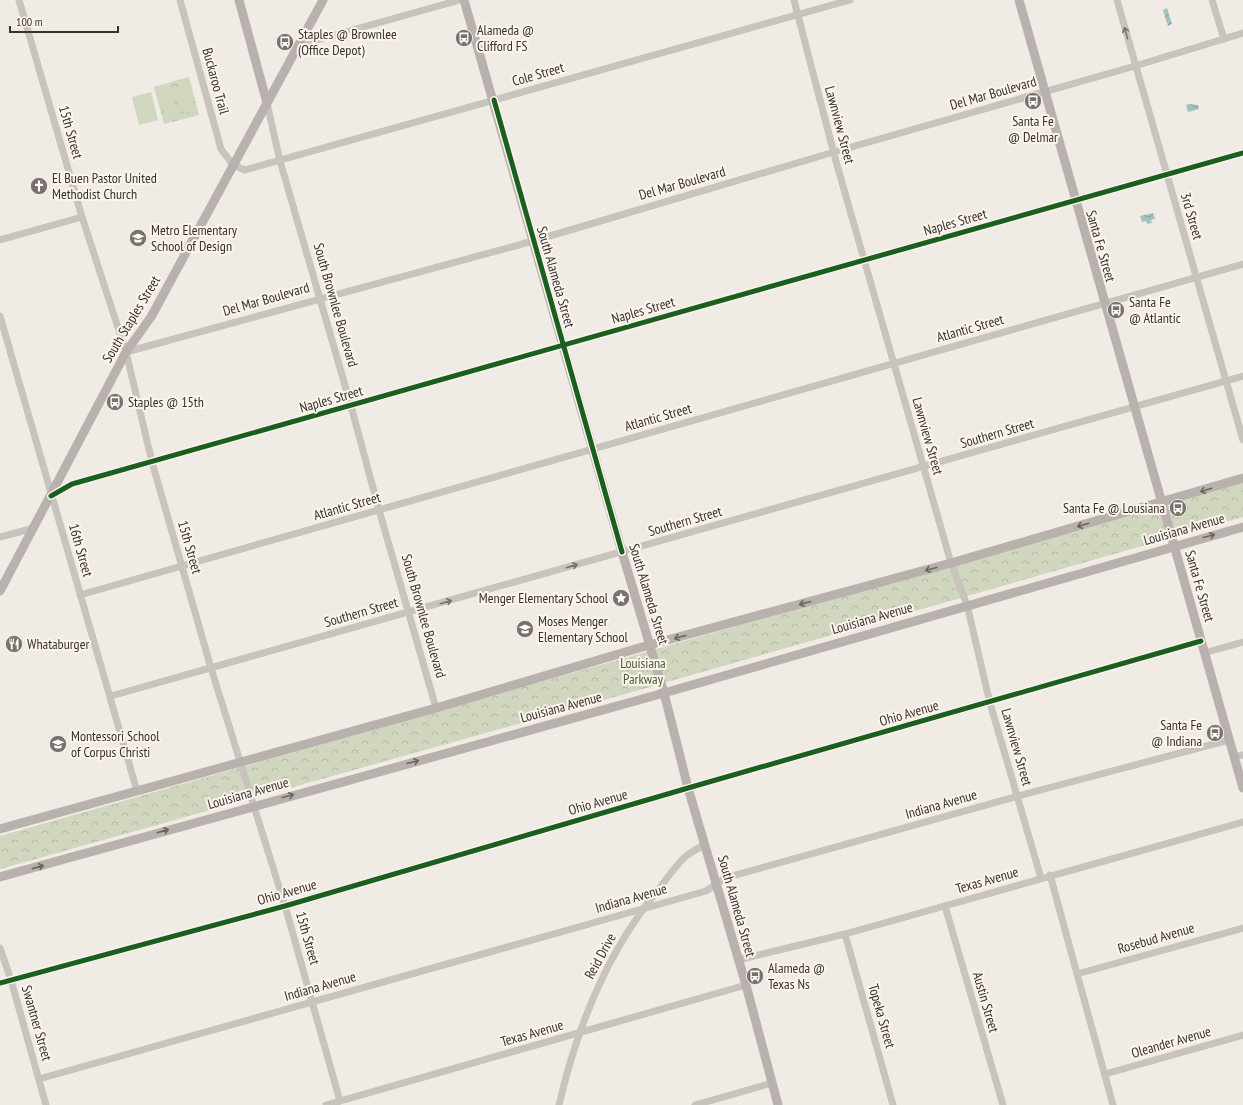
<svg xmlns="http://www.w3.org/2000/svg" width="1243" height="1105" viewBox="0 0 1243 1105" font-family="'PT Sans Narrow',sans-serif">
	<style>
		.park { fill: url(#park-crowns) }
		.garden { fill: #d1d6bf }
		.water { fill: url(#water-waves) }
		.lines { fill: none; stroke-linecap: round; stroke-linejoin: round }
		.minor { stroke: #c9c3be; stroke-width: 7 }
		.major { stroke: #b8b1ad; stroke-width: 9 }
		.cycleway-casing { stroke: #fbf5ee; stroke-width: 8 }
		.cycleway { stroke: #1b5e20; stroke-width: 5 }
		.oneway { stroke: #7b726d }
		.oneway2 { stroke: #6d645f }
		.labels { text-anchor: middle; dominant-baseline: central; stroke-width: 4; stroke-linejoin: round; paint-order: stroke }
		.poi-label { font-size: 14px; fill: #3b302b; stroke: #fbf5ee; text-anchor: start }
		.street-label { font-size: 14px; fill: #3b302b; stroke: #fbf5ee }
		.park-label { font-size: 14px; fill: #4a5a2e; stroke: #fbf5ee }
	</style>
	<defs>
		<pattern id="park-crowns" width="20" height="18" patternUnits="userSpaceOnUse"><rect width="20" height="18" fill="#d1d6bf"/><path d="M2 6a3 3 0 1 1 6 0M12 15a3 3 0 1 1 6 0" fill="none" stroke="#b4b8a4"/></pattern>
		<pattern id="water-waves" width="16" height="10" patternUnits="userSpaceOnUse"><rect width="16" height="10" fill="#a1c2c1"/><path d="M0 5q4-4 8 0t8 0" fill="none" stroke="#849e9d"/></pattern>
	</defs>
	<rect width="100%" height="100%" fill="#f0ebe5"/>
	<g class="park">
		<path d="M189 77 199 115 164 124 154 87Z"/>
		<path d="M1243 482V517L643 689 0 869V836Z"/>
	</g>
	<g class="garden">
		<path d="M188 85 195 110 183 113 176 88Z"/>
		<path d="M171 90 178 115 166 118 159 93Z"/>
		<path d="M151 92 158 120 139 125 132 97Z"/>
	</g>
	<g class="water">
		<path d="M1167 8 1172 24 1168 26 1163 10Z"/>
		<path d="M1189 104 1198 105 1199 109 1188 112 1186 105Z"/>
		<path d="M1153 213 1155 219 1151 220 1152 223 1147 224 1146 221 1142 222 1140 216Z"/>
	</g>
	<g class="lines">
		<g class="minor">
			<path d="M19 0 82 217 126 352 152 462 211 668 285 906 340 1101"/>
			<path d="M180 0 221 149 233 165 245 170 850 0"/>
			<path d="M794 0 837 165 951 563 967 605 990 703 1041 878"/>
			<path d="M1117 0 1243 440"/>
			<path d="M1212 0 1224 39"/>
			<path d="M299 45 460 0"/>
			<path d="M267 103 280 161 351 406 379 510 436 708"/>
			<path d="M0 240 82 217"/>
			<path d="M0 316 137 791"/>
			<path d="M126 352 533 241 834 152 1135 66 1243 33"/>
			<path d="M51 496 72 484 1243 153"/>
			<path d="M0 537 34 528"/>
			<path d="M80 595 1243 264"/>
			<path d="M1204 653 1243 642"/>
			<path d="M111 696 1243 376"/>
			<path d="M1234 757 1243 755"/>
			<path d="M1050 875 1113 1105"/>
			<path d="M945 906 1003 1105"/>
			<path d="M845 934 893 1105"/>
			<path d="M0 948 11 980 46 1105"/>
			<path d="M738 960 845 934 1243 822"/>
			<path d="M1077 974 1243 928"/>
			<path d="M0 983 285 906 688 788 1201 641"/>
			<path d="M1105 1074 1243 1035"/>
			<path d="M39 1079 706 891 725 878 1018 796 1229 740"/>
			<path d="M326 1105 746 985"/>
			<path d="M559 1105C577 1027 607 951 659 889 667 878 676 865 686 856 692 852 698 848 704 845"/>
			<path d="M695 1105 772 1083"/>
		</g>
		<g class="major">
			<path d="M239 0 267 103"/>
			<path d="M464 0 622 552 664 693 688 788 746 985 778 1105"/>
			<path d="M1019 0 1243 788"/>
			<path d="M0 591 126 352 151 317 323 0"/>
			<path d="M0 829 436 708 649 645 951 563 1243 478"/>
			<path d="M0 877 664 693 1243 527"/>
		</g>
		<defs>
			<g id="cycleway">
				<path d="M494 100 622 552"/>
				<path d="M51 496 72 484 1243 153"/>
				<path d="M0 983 285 906 688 788 1201 641"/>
			</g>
		</defs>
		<use href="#cycleway" class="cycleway-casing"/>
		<use href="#cycleway" class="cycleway"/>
	</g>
	<defs><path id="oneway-shaft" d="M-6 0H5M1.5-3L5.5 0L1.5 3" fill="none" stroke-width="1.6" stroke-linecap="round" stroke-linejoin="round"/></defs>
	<g class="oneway">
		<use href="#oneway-shaft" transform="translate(1126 33) rotate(-105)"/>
		<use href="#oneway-shaft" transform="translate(572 566) rotate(-16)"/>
		<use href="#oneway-shaft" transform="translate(446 602) rotate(-16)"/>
	</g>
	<g class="oneway2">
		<use href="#oneway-shaft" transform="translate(1206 490) rotate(163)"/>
		<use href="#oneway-shaft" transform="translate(1083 525) rotate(164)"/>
		<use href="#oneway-shaft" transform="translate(1209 536) rotate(-15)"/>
		<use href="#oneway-shaft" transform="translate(931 569) rotate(165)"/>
		<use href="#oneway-shaft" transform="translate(805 603) rotate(165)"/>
		<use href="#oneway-shaft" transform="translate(680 637) rotate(165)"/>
		<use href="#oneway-shaft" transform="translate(413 762) rotate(-15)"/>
		<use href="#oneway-shaft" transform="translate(288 796) rotate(-15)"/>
		<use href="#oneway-shaft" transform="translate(163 831) rotate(-16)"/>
		<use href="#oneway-shaft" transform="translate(38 867) rotate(-16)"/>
	</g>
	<defs>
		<symbol id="bus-disc" viewBox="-11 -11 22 22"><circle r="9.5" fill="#7a716c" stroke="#fbf5ee"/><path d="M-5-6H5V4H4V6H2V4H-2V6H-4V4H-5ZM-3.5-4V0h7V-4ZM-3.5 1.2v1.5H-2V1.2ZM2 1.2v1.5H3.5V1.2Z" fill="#fff"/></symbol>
		<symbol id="church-disc" viewBox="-11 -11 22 22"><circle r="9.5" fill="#7a716c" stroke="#fbf5ee"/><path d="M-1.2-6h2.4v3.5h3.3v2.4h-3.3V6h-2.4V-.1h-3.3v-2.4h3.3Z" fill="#fff"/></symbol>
		<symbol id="school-disc" viewBox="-11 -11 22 22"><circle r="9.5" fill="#7a716c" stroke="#fbf5ee"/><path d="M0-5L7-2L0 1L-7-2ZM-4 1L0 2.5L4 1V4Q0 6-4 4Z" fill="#fff"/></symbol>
		<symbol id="sight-disc" viewBox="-11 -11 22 22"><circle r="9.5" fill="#7a716c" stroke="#fbf5ee"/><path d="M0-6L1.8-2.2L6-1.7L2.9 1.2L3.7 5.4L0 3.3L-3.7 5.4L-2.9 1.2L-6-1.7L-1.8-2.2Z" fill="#fff"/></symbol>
		<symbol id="restaurant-disc" viewBox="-11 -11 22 22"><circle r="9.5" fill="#7a716c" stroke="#fbf5ee"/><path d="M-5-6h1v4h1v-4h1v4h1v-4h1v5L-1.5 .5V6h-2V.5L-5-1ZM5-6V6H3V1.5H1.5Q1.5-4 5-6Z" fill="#fff"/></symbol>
	</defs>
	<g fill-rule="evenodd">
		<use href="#bus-disc" x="454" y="28" width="20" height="20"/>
		<use href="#bus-disc" x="275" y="32" width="20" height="20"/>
		<use href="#bus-disc" x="1023" y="91" width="20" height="20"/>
		<use href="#church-disc" x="29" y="176" width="20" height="20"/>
		<use href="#school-disc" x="128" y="228" width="20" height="20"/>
		<use href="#bus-disc" x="1106" y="300" width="20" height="20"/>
		<use href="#bus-disc" x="105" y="392" width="20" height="20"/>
		<use href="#bus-disc" x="1168" y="498" width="20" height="20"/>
		<use href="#sight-disc" x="611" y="588" width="20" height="20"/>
		<use href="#school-disc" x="515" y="619" width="20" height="20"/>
		<use href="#restaurant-disc" x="4" y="634" width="20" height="20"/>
		<use href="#bus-disc" x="1205" y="723" width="20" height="20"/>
		<use href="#school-disc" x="48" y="734" width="20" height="20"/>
		<use href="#bus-disc" x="745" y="966" width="20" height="20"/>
	</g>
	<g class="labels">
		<g class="poi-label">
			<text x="477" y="30">Alameda @<tspan x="477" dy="16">Clifford FS</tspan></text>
			<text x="298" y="34">Staples @ Brownlee<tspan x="298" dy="16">(Office Depot)</tspan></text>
			<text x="1033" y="121" text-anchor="middle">Santa Fe<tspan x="1033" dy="16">@ Delmar</tspan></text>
			<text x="52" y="178">El Buen Pastor United<tspan x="52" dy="16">Methodist Church</tspan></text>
			<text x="151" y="230">Metro Elementary<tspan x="151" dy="16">School of Design</tspan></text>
			<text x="1129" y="302">Santa Fe<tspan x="1129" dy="16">@ Atlantic</tspan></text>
			<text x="128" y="402">Staples @ 15th</text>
			<text x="1165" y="508" text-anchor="end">Santa Fe @ Lousiana</text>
			<text x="608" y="598" text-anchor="end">Menger Elementary School</text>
			<text x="538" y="621">Moses Menger<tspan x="538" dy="16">Elementary School</tspan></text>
			<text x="27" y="644">Whataburger</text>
			<text x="1202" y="725" text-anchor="end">Santa Fe<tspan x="1202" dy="16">@ Indiana</tspan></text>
			<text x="71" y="736">Montessori School<tspan x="71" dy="16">of Corpus Christi</tspan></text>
			<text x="768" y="968">Alameda @<tspan x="768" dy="16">Texas Ns</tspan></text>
		</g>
		<g class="street-label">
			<text transform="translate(538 74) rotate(-16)">Cole Street</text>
			<text transform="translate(216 81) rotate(75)">Buckaroo Trail</text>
			<text transform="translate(993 93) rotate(-16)">Del Mar Boulevard</text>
			<text transform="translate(840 125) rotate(75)">Lawnview Street</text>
			<text transform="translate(71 132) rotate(74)">15th Street</text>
			<text transform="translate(682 183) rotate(-16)">Del Mar Boulevard</text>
			<text transform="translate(1192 216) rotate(74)">3rd Street</text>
			<text transform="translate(955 222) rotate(-16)">Naples Street</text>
			<text transform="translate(1101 246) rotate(74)">Santa Fe Street</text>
			<text transform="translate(556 277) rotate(74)">South Alameda Street</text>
			<text transform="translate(266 299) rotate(-16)">Del Mar Boulevard</text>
			<text transform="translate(336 305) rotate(74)">South Brownlee Boulevard</text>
			<text transform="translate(643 310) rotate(-16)">Naples Street</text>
			<text transform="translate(131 319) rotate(-59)">South Staples Street</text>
			<text transform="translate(970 328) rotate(-16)">Atlantic Street</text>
			<text transform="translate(331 399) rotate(-16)">Naples Street</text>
			<text transform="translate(658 417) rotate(-16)">Atlantic Street</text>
			<text transform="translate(997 433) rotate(-16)">Southern Street</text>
			<text transform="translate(928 436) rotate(74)">Lawnview Street</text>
			<text transform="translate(347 506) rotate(-16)">Atlantic Street</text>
			<text transform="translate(685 521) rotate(-16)">Southern Street</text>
			<text transform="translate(1184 529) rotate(-16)">Louisiana Avenue</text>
			<text transform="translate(190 547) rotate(74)">15th Street</text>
			<text transform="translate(81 550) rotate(74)">16th Street</text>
			<text transform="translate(1200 586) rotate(74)">Santa Fe Street</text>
			<text transform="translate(649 594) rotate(73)">South Alameda Street</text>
			<text transform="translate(361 612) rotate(-16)">Southern Street</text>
			<text transform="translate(424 616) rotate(74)">South Brownlee Boulevard</text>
			<text transform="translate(872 618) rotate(-16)">Louisiana Avenue</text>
			<text transform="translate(561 707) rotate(-15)">Louisiana Avenue</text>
			<text transform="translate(909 713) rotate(-16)">Ohio Avenue</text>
			<text transform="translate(1017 747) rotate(74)">Lawnview Street</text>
			<text transform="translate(248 793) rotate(-16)">Louisiana Avenue</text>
			<text transform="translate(598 802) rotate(-16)">Ohio Avenue</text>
			<text transform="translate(941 804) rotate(-16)">Indiana Avenue</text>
			<text transform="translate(987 880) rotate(-16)">Texas Avenue</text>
			<text transform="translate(287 892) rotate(-16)">Ohio Avenue</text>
			<text transform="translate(631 898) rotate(-16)">Indiana Avenue</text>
			<text transform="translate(737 906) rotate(74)">South Alameda Street</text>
			<text transform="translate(308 938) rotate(74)">15th Street</text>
			<text transform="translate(1156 938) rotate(-16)">Rosebud Avenue</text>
			<text transform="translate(600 956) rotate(-61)">Reid Drive</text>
			<text transform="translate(320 986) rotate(-16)">Indiana Avenue</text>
			<text transform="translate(986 1002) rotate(74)">Austin Street</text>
			<text transform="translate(882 1016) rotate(74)">Topeka Street</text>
			<text transform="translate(37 1023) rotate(74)">Swantner Street</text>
			<text transform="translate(532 1033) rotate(-16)">Texas Avenue</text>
			<text transform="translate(1171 1042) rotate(-16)">Oleander Avenue</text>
		</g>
		<g class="park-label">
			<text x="643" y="663">Louisiana<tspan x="643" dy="16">Parkway</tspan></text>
		</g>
	</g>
	<path d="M10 26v6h108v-6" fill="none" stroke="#3b302b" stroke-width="2"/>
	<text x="16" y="26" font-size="12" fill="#3b302b" stroke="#fbf5ee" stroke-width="3" paint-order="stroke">100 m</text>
</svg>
